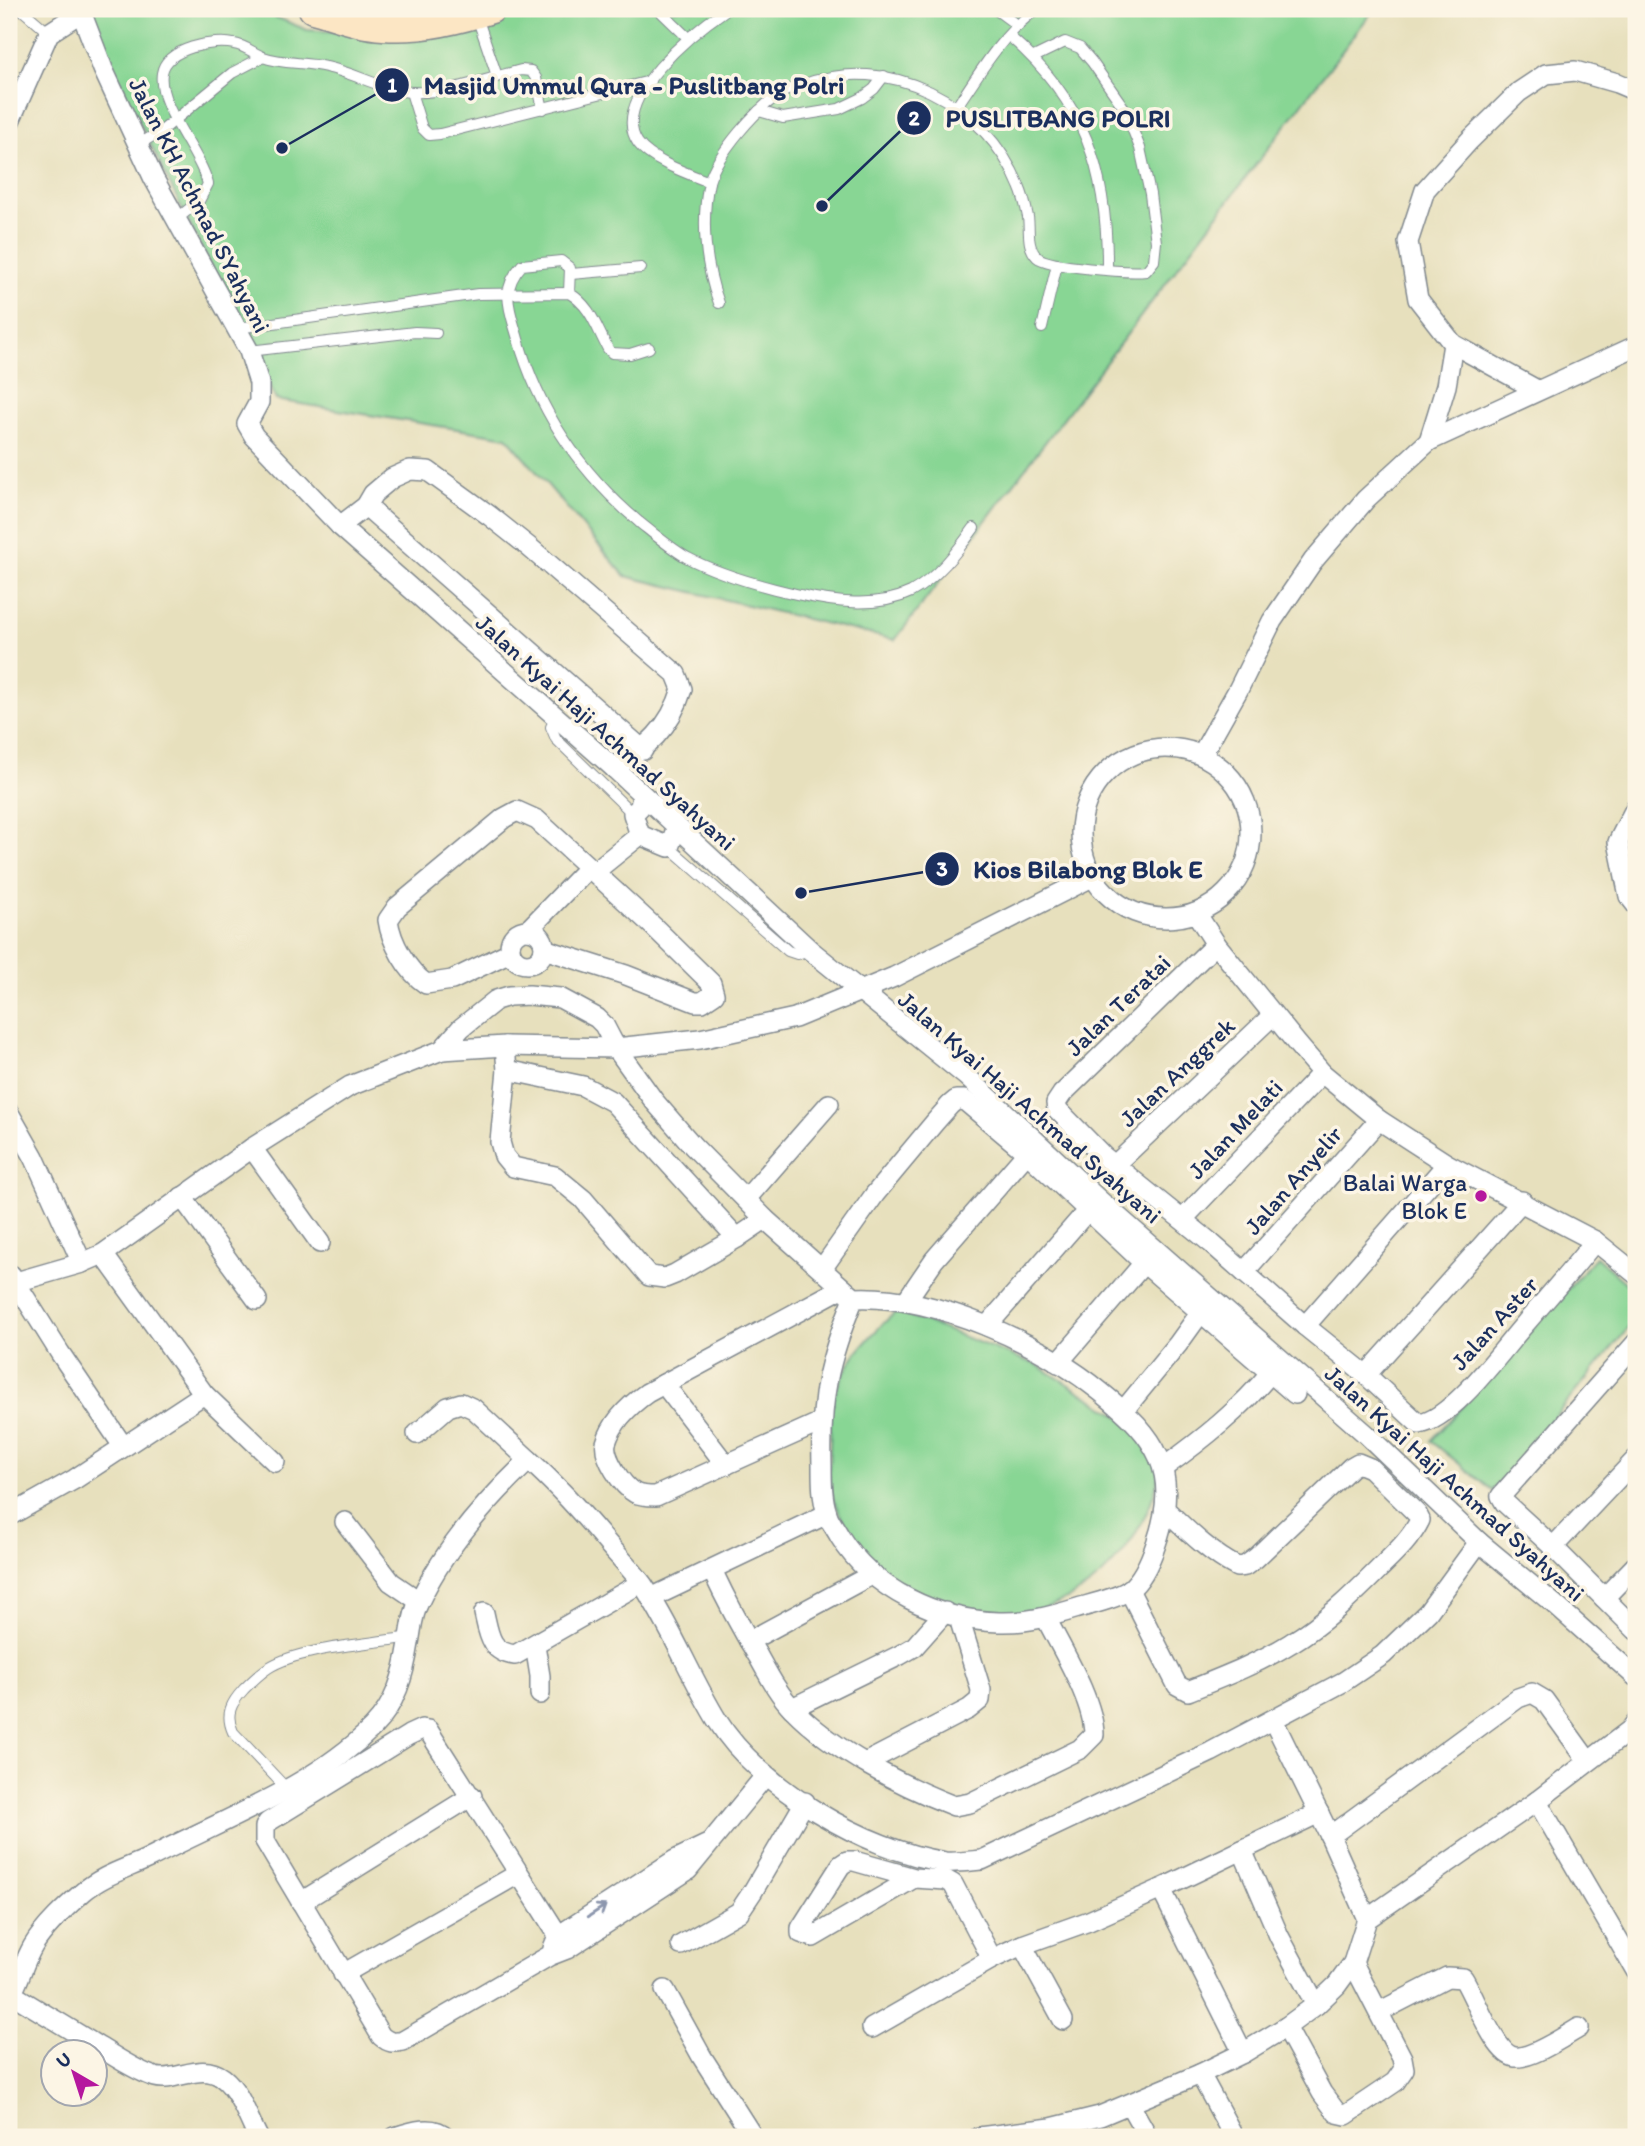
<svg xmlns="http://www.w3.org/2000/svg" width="1645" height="2146" viewBox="0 0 1645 2146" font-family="Itim,sans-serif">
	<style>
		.green { fill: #88d694; stroke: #528279; stroke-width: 2 }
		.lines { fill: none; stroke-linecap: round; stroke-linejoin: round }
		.service-casing { stroke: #81888e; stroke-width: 12 }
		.minor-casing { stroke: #81888e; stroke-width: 22 }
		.secondary-casing { stroke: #81888e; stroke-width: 31 }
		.service { stroke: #fff; stroke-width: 10 }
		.minor { stroke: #fff; stroke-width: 19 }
		.secondary { stroke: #fce6c4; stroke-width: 28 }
		.oneway { stroke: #8d97ae }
		.poi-dot { fill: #b5179e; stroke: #fcf5e5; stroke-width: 2.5 }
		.labels { text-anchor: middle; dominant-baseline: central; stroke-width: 7; stroke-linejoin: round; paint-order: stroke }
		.street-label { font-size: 24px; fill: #1b2f5e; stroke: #fcf5e5 }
		.poi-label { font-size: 24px; fill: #1b2f5e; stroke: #fcf5e5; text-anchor: end }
		.leader { fill: none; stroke: #1b2f5e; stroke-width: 2.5 }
		.callout-dot { fill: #1b2f5e; stroke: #fcf5e5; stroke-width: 2.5 }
		.mark-label { font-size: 21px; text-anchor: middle; font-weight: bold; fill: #fff }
		.callout-label { font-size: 26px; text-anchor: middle; font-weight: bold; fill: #1b2f5e; stroke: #fcf5e5; stroke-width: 7; stroke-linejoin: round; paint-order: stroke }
	</style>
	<rect width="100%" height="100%" fill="#fcf5e5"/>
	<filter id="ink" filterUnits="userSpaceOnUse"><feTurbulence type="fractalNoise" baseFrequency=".0143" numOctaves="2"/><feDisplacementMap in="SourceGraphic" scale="14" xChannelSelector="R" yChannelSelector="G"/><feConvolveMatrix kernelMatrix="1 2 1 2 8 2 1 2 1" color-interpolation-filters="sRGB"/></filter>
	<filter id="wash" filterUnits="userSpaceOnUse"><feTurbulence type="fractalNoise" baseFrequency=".00686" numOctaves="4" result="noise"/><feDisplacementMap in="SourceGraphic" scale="28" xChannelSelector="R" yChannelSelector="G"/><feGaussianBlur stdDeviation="1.57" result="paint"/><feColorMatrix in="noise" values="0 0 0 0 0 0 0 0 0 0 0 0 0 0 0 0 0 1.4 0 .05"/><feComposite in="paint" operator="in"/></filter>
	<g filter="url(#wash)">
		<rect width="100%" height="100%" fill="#e7e0bd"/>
		<g class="green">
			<path d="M90 9H256L307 30 433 37 530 9H1374L895 640 625 576 507 437 276 400 113 68Z"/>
			<path d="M1596 1257 1636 1292V1319L1493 1491 1431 1441Z"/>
			<path d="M897 1311 1037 1365 1132 1424 1160 1472C1144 1542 1094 1604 1019 1613 1007 1615 994 1612 982 1612 972 1611 960 1612 950 1610 915 1600 881 1576 860 1547 846 1527 832 1505 829 1480 828 1468 830 1455 830 1443 831 1432 830 1421 831 1411 836 1370 868 1336 897 1311Z"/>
		</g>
	</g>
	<g filter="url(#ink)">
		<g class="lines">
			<defs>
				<g id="service">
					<path d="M21 9 49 33"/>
					<path d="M658 9 688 38"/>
					<path d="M995 9 1018 26"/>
					<path d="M477 17 497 76"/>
					<path d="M1009 36C1085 101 1108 171 1107 269"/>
					<path d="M411 92 422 128 429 135 440 134 650 81"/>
					<path d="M957 106C980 72 1004 32 1037 9"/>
					<path d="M759 111 783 118 839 109 862 98 874 89 884 76"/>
					<path d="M138 145 164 129 232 73 263 57"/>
					<path d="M709 182C717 154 757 107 782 93 788 89 796 88 802 85 888 52 985 102 1019 186 1023 195 1026 207 1028 217 1030 230 1026 246 1037 257 1048 267 1129 273 1146 271L1154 261 1156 242 1150 194 1140 148 1124 108 1092 62 1080 48 1065 42 1034 57"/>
					<path d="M178 218 199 201 208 184C199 150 157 106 162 73 166 48 215 39 234 44 246 46 253 53 263 57 282 64 306 62 326 67 355 73 382 90 412 92 448 94 486 79 521 70L531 71 536 78 543 109"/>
					<path d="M571 274 641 268"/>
					<path d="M569 293 570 268 561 261 522 265C499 290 510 310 518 339 539 412 581 473 639 522 654 534 669 547 686 557 718 574 761 586 796 594 832 602 876 609 911 592 937 578 957 552 974 528"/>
					<path d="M719 303C705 266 701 221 709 182 689 174 651 161 638 143 608 99 696 30 727 9"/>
					<path d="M238 328 478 294 569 293C591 306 596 327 608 349L612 353 630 354 649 348"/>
					<path d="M1042 328 1057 264"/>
					<path d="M249 351 415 332 436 333"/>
					<path d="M556 718 551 727 556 739 633 814"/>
					<path d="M669 847 788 951 797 954 810 950"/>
					<path d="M286 1788 233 1732C225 1714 231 1703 244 1689 251 1682 259 1674 268 1668 300 1647 372 1644 410 1637"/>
				</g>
				<g id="minor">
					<path d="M80 9 103 69 154 179 249 351 259 383V402L247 424 254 436 340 526 614 768 810 950 966 1076 1099 1200 1366 1434 1479 1542 1554 1604 1636 1677"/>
					<path d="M9 123 49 33 80 13"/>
					<path d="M1453 344 1537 390"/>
					<path d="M1429 441 1446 386 1453 344 1418 299 1408 242 1425 190 1469 141 1519 92 1546 74 1575 71 1617 83 1636 91"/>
					<path d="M366 506 643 750"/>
					<path d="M340 526 366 506 373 494 392 478 410 470 428 471 490 516 529 547 676 674 682 689C670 729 647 747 614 768"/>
					<circle cx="1166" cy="833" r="85"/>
					<path d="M1202 754 1238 690 1272 621 1313 561 1366 499 1429 441 1636 346"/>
					<path d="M642 795 640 807 633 814 640 835 669 847 677 827"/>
					<path d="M1636 807 1618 842 1629 896 1636 905"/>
					<path d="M594 872 640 835"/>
					<path d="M1196 913 1216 944 1298 1045 1322 1073 1379 1120 1447 1164 1595 1241 1636 1274"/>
					<circle cx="527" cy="947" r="17"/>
					<path d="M528 930 588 868"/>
					<path d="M1216 944 1062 1094 1056 1103 1057 1109 1103 1156 1211 1243 1305 1326 1366 1375 1419 1424C1452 1420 1502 1350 1524 1325 1548 1297 1572 1270 1595 1241"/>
					<path d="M510 952 452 980 426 984C407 971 391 942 388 920L397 907 504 818 517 811 537 820 654 927 711 983 714 994 702 1002H695L626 975 544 949"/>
					<path d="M505 1046 507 1070 500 1142 504 1156 513 1167 555 1176 583 1199 649 1276 665 1278 675 1274 737 1238 765 1219"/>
					<path d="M442 1050 461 1028 496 1000 509 996 529 995 560 998 597 1018 604 1025 616 1048 654 1101 693 1146 765 1219 854 1298C933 1294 1041 1343 1101 1392 1157 1437 1181 1471 1156 1544 1151 1559 1142 1580 1129 1590 1118 1598 1092 1604 1078 1608 1052 1616 1027 1623 999 1622 937 1620 873 1590 840 1537 836 1529 829 1521 827 1513 822 1499 822 1481 822 1465 820 1397 828 1361 854 1298"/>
					<path d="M507 1070 583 1086 613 1102 737 1238"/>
					<path d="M9 1113 34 1157 82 1263"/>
					<path d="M252 1148 320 1243"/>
					<path d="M1115 1165 1273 1015"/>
					<path d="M182 1197 257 1300"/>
					<path d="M746 1199 829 1104"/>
					<path d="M1183 1219 1322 1073"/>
					<path d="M103 1254 204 1394 275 1462"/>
					<path d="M822 1269 875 1194 935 1122 950 1105 956 1100H964L1027 1153 1144 1263 1295 1394"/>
					<path d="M1244 1272 1379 1120"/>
					<path d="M11 1275 60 1353 123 1446"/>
					<path d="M9 1284 82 1263 103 1254 252 1148 350 1086 442 1050 505 1046 616 1048 700 1039 795 1018 894 977 1092 877"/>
					<path d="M906 1301 934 1260 1027 1153"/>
					<path d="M987 1326 1088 1210"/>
					<path d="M1305 1326 1447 1164"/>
					<path d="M1636 1343 1501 1496 1505 1503 1553 1547 1636 1630"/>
					<path d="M1058 1363 1144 1263"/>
					<path d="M1366 1375 1522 1201"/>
					<path d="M664 1384 726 1465"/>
					<path d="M1124 1410 1178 1344 1201 1312"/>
					<path d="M821 1422 656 1496C650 1496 641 1496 635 1493 622 1486 603 1457 606 1443 612 1422 630 1405 647 1393L842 1288"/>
					<path d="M417 1434 448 1407 461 1403 474 1409 529 1460"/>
					<path d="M1163 1468C1202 1440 1240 1410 1271 1372"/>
					<path d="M9 1516 75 1479 204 1394"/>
					<path d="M345 1522 391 1582 419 1601"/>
					<path d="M1553 1547 1636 1459"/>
					<path d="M712 1570C726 1600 741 1628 758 1656 768 1674 778 1694 793 1709 834 1751 900 1785 954 1806L970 1803 1080 1749 1094 1735C1094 1701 1062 1650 1046 1618"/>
					<path d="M1129 1590 1177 1685 1188 1691C1223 1677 1259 1663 1291 1643 1323 1624 1352 1596 1378 1570 1393 1555 1411 1539 1420 1520L1417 1514 1370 1468 1358 1463 1351 1467 1256 1558 1245 1566 1237 1567C1210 1553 1188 1531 1166 1510"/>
					<path d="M651 1598 827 1514"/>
					<path d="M1604 1598 1636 1565"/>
					<path d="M484 1613C489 1635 490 1652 515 1655L641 1583"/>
					<path d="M749 1641 871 1575"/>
					<path d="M535 1645 540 1676V1694"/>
					<path d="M792 1708 900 1655 914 1647 945 1612"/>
					<path d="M1273 1720 1330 1836 1367 1919"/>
					<path d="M865 1763 969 1709 980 1700 981 1690 959 1618"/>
					<path d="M1537 1801 1636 1971"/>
					<path d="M1330 1836 1518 1698 1532 1693 1544 1700 1588 1761"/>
					<path d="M1242 1850 1279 1936 1316 2005"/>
					<path d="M914 1878 813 1937 801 1933V1928L841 1865 847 1861H854L914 1878 946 1880 953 1884 992 1959"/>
					<path d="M1161 1889 1243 2053"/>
					<path d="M301 1902 472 1796"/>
					<path d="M681 1945 739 1912 753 1891 805 1802"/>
					<path d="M1022 1945 1063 2020"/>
					<path d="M553 1948 558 1936 675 1860 706 1845"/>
					<path d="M567 1949 428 1730 422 1729 409 1735 268 1822 265 1827V1841L381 2036C389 2043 393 2043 403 2041L549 1956 567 1949 688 1870 765 1776"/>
					<path d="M343 1974 518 1874"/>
					<path d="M665 1990 702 2057 753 2137"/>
					<path d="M12 1994C41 2012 70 2029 99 2047 116 2057 136 2071 155 2077 175 2083 201 2061 223 2078 240 2091 248 2119 258 2137"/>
					<path d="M9 1999C19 1982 23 1963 33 1946 45 1926 66 1907 83 1892 103 1875 126 1869 149 1858 224 1819 311 1788 372 1728 396 1704 404 1675 409 1643 412 1628 412 1615 419 1602 444 1548 486 1501 529 1460 558 1486 584 1515 609 1545 620 1558 633 1571 643 1585 672 1628 690 1676 717 1720 759 1788 866 1850 945 1862 957 1863 970 1861 982 1860L1211 1752 1343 1682 1383 1655 1428 1612 1479 1542"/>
					<path d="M1379 2012 1447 1977 1463 1978C1474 1994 1495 2055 1515 2057 1531 2059 1565 2036 1579 2028"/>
					<path d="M1286 2027 1322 2093 1337 2113 1346 2115 1395 2082 1404 2069 1402 2058 1353 1963"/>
					<path d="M872 2028 992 1959 1022 1945 1089 1921 1161 1889 1319 1813"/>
					<path d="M1200 2074 1234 2137"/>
					<path d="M1130 2105 1148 2137"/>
					<path d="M395 2137C410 2132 433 2124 446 2137"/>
					<path d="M979 2137 1051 2128 1100 2116 1200 2074 1243 2053 1286 2027 1316 2005 1337 1985 1353 1963 1367 1919 1537 1801 1630 1730 1636 1722"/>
				</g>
				<path id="secondary" d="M313 9C336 15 359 25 383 26 418 29 458 20 491 9"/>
			</defs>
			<use href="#service" class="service-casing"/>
			<use href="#minor" class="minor-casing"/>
			<use href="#secondary" class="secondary-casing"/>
			<use href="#service" class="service"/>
			<use href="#minor" class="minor"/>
			<use href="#secondary" class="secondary"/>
		</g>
		<defs><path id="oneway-shaft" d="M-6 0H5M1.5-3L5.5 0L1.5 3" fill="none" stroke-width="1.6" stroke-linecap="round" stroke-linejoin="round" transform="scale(1.75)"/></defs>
		<use class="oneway" href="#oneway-shaft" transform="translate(597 1911) rotate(-33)"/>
	</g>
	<circle class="poi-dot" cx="1481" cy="1196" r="7"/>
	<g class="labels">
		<g class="street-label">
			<text transform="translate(200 205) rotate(63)">Jalan KH Achmad SYahyani</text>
			<text transform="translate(606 732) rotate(42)">Jalan Kyai Haji Achmad Syahyani</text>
			<text transform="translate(1118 1005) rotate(-44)">Jalan Teratai</text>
			<text transform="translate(1177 1072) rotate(-43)">Jalan Anggrek</text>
			<text transform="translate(1030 1107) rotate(41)">Jalan Kyai Haji Achmad Syahyani</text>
			<text transform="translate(1235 1129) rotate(-47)">Jalan Melati</text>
			<text transform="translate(1293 1180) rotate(-49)">Jalan Anyelir</text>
			<text transform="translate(1494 1323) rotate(-48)">Jalan Aster</text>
			<text transform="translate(1455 1483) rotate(42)">Jalan Kyai Haji Achmad Syahyani</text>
		</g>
		<g class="poi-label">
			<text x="1467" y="1182">Balai Warga<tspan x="1467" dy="28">Blok E</tspan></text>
		</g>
	</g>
	<path class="leader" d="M282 148L392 85M822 206L914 118M801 893L942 869"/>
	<g class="callout-dot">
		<circle cx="282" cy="148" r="7"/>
		<circle cx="822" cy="206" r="7"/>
		<circle cx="801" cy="893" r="7"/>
		<circle cx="392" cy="85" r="18"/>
		<circle cx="914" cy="118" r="18"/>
		<circle cx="942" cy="869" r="18"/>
	</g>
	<g class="mark-label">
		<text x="392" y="92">1</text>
		<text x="914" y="125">2</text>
		<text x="942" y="876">3</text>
	</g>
	<g class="callout-label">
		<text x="634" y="94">Masjid Ummul Qura - Puslitbang Polri</text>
		<text x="1058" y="127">PUSLITBANG POLRI</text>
		<text x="1088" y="878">Kios Bilabong Blok E</text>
	</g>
	<rect width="1645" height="2146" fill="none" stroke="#fcf5e5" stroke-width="35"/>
	<g transform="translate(74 2073) rotate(321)"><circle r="33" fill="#fcf5e5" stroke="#a2a6af" stroke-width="2"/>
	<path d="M0-5L12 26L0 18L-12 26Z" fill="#b5179e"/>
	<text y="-10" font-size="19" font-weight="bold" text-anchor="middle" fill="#1b2f5e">U</text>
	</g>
</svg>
